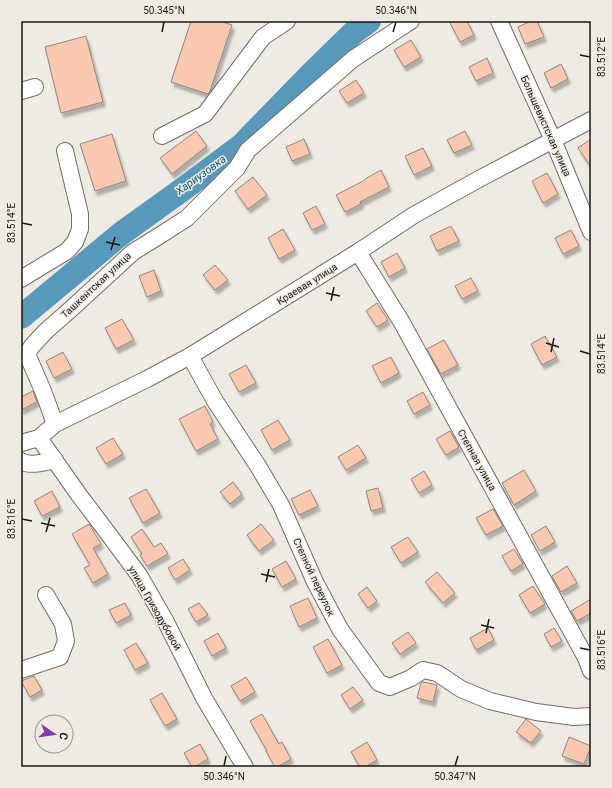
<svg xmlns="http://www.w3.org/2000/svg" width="612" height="788" viewBox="0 0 612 788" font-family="Roboto,sans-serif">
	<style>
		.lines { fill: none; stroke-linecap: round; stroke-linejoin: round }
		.river { stroke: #5899bb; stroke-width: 24 }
		.building { fill: #fac9af; stroke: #8e8581; filter: url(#shadow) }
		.minor-casing { stroke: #726d66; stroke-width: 18 }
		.minor { stroke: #fff; stroke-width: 16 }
		.ticks { fill: none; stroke: #1a1816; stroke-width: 1.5 }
		.labels { text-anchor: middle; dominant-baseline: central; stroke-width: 3; stroke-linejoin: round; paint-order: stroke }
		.street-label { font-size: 10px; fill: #1a1816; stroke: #f0ebe2 }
		.water-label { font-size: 11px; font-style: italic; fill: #00597b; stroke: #f0ebe2 }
		.neatline { fill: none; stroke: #1a1816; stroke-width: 1.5 }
		.ticks-label { font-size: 10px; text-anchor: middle; fill: #1a1816 }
	</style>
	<defs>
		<filter id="shadow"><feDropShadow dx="2.5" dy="4.5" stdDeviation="1" flood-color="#0004"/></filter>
	</defs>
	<rect width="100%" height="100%" fill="#f0ebe2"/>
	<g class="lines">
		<path class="river" d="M21 317 122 233 186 187 242 145 310 75 354 32 369 21"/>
	</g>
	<g class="building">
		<path d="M191 21H220L232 25 210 91 208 94 171 82Z"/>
		<path d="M449 21H467L474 35 460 42Z"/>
		<path d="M531 21H537L544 37 525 44 518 27Z"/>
		<path d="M86 36 103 102 61 113 45 47Z"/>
		<path d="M411 40 421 57 404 67 394 50Z"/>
		<path d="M487 58 493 73 476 81 469 67Z"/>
		<path d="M561 64 568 79 551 88 544 73Z"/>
		<path d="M356 80 364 93 347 103 339 91Z"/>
		<path d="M196 131 207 146 172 174 160 158Z"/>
		<path d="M465 131 472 145 454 153 447 140Z"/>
		<path d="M112 134 126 181 95 191 80 144Z"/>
		<path d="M304 139 310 154 292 161 286 147Z"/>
		<path d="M591 139V167L578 148Z"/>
		<path d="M423 148 432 166 414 175 405 156Z"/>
		<path d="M381 170 389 187 360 202 361 204 345 212 336 195 365 180V179Z"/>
		<path d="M547 173 558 194 543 203 532 181Z"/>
		<path d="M253 177 267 195 248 209 235 191Z"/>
		<path d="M316 206 325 224 312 230 303 213Z"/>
		<path d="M451 226 459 241 437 251 430 236Z"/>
		<path d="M283 229 295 250 279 259 268 238Z"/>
		<path d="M571 230 579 246 563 254 555 238Z"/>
		<path d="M397 253 405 268 389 277 381 262Z"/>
		<path d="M215 265 228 280 215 290 203 275Z"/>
		<path d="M154 270 161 291 147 297 139 276Z"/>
		<path d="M471 278 478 291 462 299 455 286Z"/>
		<path d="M377 303 388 320 377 327 366 311Z"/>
		<path d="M122 319 134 340 116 349 105 328Z"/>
		<path d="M545 336 557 357 542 365 531 344Z"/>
		<path d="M444 340 458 365 441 374 427 349Z"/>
		<path d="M63 352 72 369 54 378 46 361Z"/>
		<path d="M391 357 399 373 381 383 372 366Z"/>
		<path d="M246 365 256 383 239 392 229 374Z"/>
		<path d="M33 391 37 402 21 410V397Z"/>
		<path d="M423 392 430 405 414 414 407 401Z"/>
		<path d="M205 406 213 422 210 424 218 439 196 451 179 419Z"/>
		<path d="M278 420 290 440 272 450 261 430Z"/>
		<path d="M450 431 459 447 446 455 436 439Z"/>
		<path d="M113 438 123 454 106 464 96 448Z"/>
		<path d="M358 445 366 458 346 470 338 457Z"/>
		<path d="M524 470 536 491 514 505 502 483Z"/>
		<path d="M424 471 432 485 419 493 411 479Z"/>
		<path d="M233 482 242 494 230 504 220 492Z"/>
		<path d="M378 488 383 508 371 511 366 491Z"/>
		<path d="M146 489 160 513 143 523 129 498Z"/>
		<path d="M310 490 318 506 299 515 291 499Z"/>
		<path d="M52 491 60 507 42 516 34 501Z"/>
		<path d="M493 509 503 526 486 535 476 518Z"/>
		<path d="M89 524 101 544 93 548 108 574 93 583 84 568 90 565 72 534Z"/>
		<path d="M261 524 274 540 259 551 247 535Z"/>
		<path d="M546 526 555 542 540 551 531 535Z"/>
		<path d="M142 529 154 547 161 543 168 554 147 566 140 555 142 554 131 537Z"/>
		<path d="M408 537 418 552 401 563 391 547Z"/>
		<path d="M514 549 523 564 511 571 502 556Z"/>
		<path d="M183 559 190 570 175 580 168 568Z"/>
		<path d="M286 561 296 579 282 587 272 569Z"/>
		<path d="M567 566 577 583 561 592 552 576Z"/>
		<path d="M437 572 455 593 443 603 425 582Z"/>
		<path d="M533 586 545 604 530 613 519 595Z"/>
		<path d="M367 587 377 601 368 608 358 594Z"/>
		<path d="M308 598 317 618 299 627 290 606Z"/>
		<path d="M591 599V613L577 621 571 611Z"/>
		<path d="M125 603 131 615 116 623 109 610Z"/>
		<path d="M199 603 208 615 196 622 188 609Z"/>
		<path d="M488 628 494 640 476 650 470 638Z"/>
		<path d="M554 628 562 641 551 647 544 634Z"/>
		<path d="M408 632 416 643 400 654 392 643Z"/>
		<path d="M218 633 226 648 212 656 204 641Z"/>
		<path d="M328 639 342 665 327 673 313 647Z"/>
		<path d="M136 643 148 663 135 670 124 650Z"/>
		<path d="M34 676 42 690 30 697 21 681Z"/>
		<path d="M246 677 255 692 240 701 231 686Z"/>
		<path d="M423 682 437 685 433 702 417 698 421 683Z"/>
		<path d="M353 687 363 700 350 709 341 695Z"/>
		<path d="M162 693 177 719 165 726 150 700Z"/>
		<path d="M262 714 279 744 282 742 291 759 277 767H275L266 751H267L250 721Z"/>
		<path d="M526 719 541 731 531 743 516 732Z"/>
		<path d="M569 737 591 746 584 764 562 756Z"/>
		<path d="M367 742 377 760 365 767H360L351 752Z"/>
		<path d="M200 744 208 759 194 767H192L184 753Z"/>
	</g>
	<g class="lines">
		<defs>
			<g id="minor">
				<path d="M499 21 553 140 591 232"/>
				<path d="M21 91 35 87"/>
				<path d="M162 136 205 114 263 37 287 21"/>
				<path d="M358 252 401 321 586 658 591 671"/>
				<path d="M21 279 67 251 75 242 80 229V214L65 151"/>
				<path d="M190 356 215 401 258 466 281 505 315 582 340 629 379 683 390 687 411 678 423 670 437 673 461 689 490 701 536 712 574 717 591 716"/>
				<path d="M55 424 50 410 43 391 27 354 32 346 46 331 71 309 133 252 159 236 187 218 237 168 248 150 353 59 406 24 411 21"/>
				<path d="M39 438 79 495 98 520 139 575 166 622 204 698 245 767"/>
				<path d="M21 443 39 438 55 424 147 379 190 356 358 252 414 215 479 179 591 120"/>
				<path d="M21 461C30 467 45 462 55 460"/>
				<path d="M21 670 60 657 66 641 63 624 46 595"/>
			</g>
		</defs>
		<use href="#minor" class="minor-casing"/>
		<use href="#minor" class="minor"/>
	</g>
	<path class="ticks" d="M162 32 164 22M393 32 396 22M580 55 590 57M22 223 32 225M106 242 120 245M111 250 115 237M326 293 340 296M331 301 334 287M546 343 559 347M580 351 590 354M551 352 554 338M22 519 32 521M41 523 55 526M46 532 50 518M261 574 275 577M266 582 269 569M481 625 494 628M486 633 489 619M580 648 590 650M224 766 226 756M455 766 458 756"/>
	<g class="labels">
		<g class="street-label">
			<text transform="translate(546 126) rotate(66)">Большевистская улица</text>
			<text transform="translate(307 284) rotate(-32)">Краевая улица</text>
			<text transform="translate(96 285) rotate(-43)">Ташкентская улица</text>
			<text transform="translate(477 460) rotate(61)">Степная улица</text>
			<text transform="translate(314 577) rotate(65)">Степной переулок</text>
			<text transform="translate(155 608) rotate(60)">улица Гризодубовой</text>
		</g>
		<g class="water-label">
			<text transform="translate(201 175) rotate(-36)">Хариузовка</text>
		</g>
	</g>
	<rect width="612" height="788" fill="none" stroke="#f0ebe2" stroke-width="44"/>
	<g transform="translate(54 734) rotate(103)"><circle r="19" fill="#f0ebe2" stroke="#9a9790"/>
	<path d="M0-3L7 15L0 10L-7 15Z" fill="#823cb0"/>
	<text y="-6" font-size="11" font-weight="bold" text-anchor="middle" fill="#1a1816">С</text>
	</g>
	<rect x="22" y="22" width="568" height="744" class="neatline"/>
	<g class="ticks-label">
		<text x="164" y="14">50.345°N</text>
		<text x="396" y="14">50.346°N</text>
		<text transform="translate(601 57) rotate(-90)" y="4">83.512°E</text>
		<text transform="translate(11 223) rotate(-90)" y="4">83.514°E</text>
		<text transform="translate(601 354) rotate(-90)" y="4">83.514°E</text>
		<text transform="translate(11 519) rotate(-90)" y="4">83.516°E</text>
		<text transform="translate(601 650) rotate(-90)" y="4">83.516°E</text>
		<text x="224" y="780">50.346°N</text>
		<text x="455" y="780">50.347°N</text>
	</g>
</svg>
